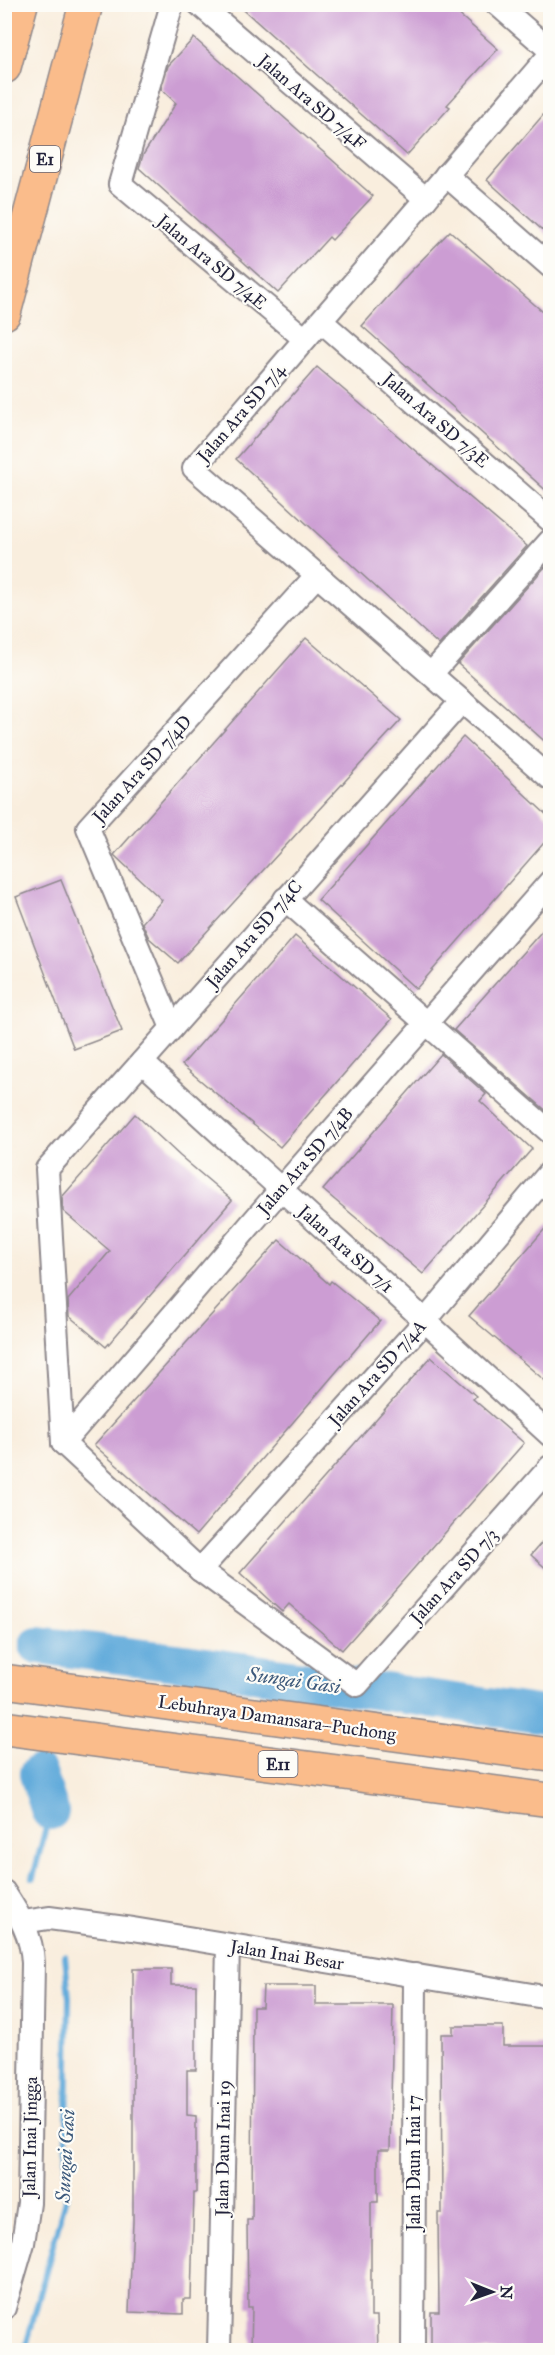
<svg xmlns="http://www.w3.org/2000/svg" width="555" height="2355" viewBox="0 0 555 2355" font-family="'IM FELL Great Primer',serif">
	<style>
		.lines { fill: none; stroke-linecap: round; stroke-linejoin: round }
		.stream { stroke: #63acdb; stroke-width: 6 }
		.river { stroke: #63acdb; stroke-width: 38 }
		.building { fill: #cc9dd3 }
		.minor-casing { stroke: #8e888c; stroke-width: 26 }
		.highway-casing { stroke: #8e888c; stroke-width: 36 }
		.minor { stroke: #fff; stroke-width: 22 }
		.highway { stroke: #fabc8b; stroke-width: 33 }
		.labels { text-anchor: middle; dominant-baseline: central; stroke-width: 4.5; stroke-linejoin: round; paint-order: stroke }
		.shield { fill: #fdfcf7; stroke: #646373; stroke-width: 1.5 }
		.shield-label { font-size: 16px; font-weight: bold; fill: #22223b }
		.street-label { font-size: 18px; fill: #22223b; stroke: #fdfcf7 }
		.water-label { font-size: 20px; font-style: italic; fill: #3c597b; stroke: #fdfcf7 }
	</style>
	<rect width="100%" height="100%" fill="#fdfcf7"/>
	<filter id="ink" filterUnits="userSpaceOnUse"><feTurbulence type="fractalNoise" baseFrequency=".0167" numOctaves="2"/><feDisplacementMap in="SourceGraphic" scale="12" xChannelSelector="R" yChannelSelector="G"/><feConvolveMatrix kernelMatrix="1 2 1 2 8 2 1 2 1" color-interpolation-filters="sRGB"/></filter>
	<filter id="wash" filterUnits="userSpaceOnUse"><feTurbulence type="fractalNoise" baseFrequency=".008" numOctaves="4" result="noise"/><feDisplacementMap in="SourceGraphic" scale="24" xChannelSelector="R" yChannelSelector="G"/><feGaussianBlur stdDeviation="1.35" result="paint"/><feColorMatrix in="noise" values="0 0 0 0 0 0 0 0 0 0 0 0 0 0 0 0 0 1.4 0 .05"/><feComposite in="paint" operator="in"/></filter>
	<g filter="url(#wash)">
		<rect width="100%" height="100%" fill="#f9eede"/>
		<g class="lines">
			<g class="stream">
				<path d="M33 1878 50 1811"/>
				<path d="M25 2350 66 2196 69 1998 65 1956"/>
			</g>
			<g class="river">
				<path d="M38 1645 192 1664 550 1716"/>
				<path d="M38 1774 50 1811"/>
			</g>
		</g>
		<g id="blocks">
			<g class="building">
				<path d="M237 4H447L498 49 447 105 450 107 407 155Z"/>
				<path d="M194 38 373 196 332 240 329 237 278 293 139 168 143 155 176 103 161 89 168 66Z"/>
				<path d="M550 107V237L487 180Z"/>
				<path d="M450 231 550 318V494L362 326 409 273Z"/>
				<path d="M317 367 527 546 439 645 236 459Z"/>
				<path d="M545 567 550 572V746L458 664Z"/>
				<path d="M306 638 401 720 178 963 149 938 142 923 162 900 114 855Z"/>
				<path d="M463 737 550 818V836L416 989 318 900Z"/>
				<path d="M61 880 122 1031 74 1049 16 897Z"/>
				<path d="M550 922V1114L454 1030Z"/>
				<path d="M295 936 392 1019 280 1147 182 1065Z"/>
				<path d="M441 1054 486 1094 480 1101 532 1149 423 1274 323 1190Z"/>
				<path d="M135 1114 180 1156 232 1200 106 1347 69 1316 68 1300 110 1251 63 1211 62 1197Z"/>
				<path d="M550 1223V1385L469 1316Z"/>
				<path d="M279 1240 329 1284 331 1281 380 1321 196 1535 94 1445Z"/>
				<path d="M431 1357 476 1396 473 1399 524 1443 342 1650 289 1604 282 1612 240 1573Z"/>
				<path d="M550 1533V1572L531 1555Z"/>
				<path d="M133 1969H171V1985H196V2070H187V2115L196 2116V2193H194L191 2299H183V2314L129 2312 133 2222Z"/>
				<path d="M263 1986H316V2005H393L390 2150H378V2202H371V2316H377L378 2350H251L252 2307H248L247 2220H252L253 2007H262Z"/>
				<path d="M453 2026H503V2046H550V2350H431V2312H439L438 2213H442L441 2034H453Z"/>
			</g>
		</g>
	</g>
	<g filter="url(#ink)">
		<use href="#blocks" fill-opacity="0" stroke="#8e888c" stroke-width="1.5"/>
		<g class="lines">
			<defs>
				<g id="minor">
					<path d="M172 4 120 184 305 339"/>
					<path d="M199 4 426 199"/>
					<path d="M497 4 550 50"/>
					<path d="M550 55 194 468 550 778"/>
					<path d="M446 175 550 266"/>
					<path d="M321 321 550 520"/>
					<path d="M431 674 550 541"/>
					<path d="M462 701 47 1169 63 1443 200 1570 357 1685 550 1467"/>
					<path d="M285 899 550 1132"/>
					<path d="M172 1028 88 828 317 575"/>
					<path d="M142 1062 550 1435"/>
					<path d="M63 1443 281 1189 550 882"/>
					<path d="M200 1570 425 1321 550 1172"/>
					<path d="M4 1892C19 1915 32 1935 33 1963L29 2203 23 2243 4 2308"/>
					<path d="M23 1922 49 1918 133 1929 550 1998"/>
					<path d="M219 2350 228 1945"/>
					<path d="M413 2350 415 1975"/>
				</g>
				<g id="highway">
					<path d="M4 67 21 4"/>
					<path d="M4 313 86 4"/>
					<path d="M4 1681 550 1755"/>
					<path d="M4 1728 550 1800"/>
				</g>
			</defs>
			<use href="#minor" class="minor-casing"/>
			<use href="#highway" class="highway-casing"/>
			<use href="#minor" class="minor"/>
			<use href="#highway" class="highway"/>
		</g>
	</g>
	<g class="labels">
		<g class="shield">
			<rect x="30" y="146" width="30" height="26" rx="4.5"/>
			<rect x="258.5" y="1751" width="39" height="26" rx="4.5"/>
		</g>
		<g class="shield-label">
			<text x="45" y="159">E1</text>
			<text x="278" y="1764">E11</text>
		</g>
		<g class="street-label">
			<text transform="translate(312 102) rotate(41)">Jalan Ara SD 7/4F</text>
			<text transform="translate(212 262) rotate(40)">Jalan Ara SD 7/4E</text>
			<text transform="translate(241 413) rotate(-49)">Jalan Ara SD 7/4</text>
			<text transform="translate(436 420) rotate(41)">Jalan Ara SD 7/3E</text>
			<text transform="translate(142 769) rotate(-48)">Jalan Ara SD 7/4D</text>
			<text transform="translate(254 934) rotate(-49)">Jalan Ara SD 7/4C</text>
			<text transform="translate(305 1161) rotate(-49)">Jalan Ara SD 7/4B</text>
			<text transform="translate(346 1249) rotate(42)">Jalan Ara SD 7/1</text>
			<text transform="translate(377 1373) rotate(-48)">Jalan Ara SD 7/4A</text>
			<text transform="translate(454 1576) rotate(-48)">Jalan Ara SD 7/3</text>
			<text transform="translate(277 1718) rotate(8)">Lebuhraya Damansara–Puchong</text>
			<text transform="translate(287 1955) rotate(9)">Jalan Inai Besar</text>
			<text transform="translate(30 2137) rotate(-89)">Jalan Inai Jingga</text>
			<text transform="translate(223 2148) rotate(-89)">Jalan Daun Inai 19</text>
			<text transform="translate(414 2163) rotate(-90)">Jalan Daun Inai 17</text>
		</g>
		<g class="water-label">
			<text transform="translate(294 1680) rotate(8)">Sungai Gasi</text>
			<text transform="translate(65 2156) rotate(-87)">Sungai Gasi</text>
		</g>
	</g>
	<rect width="555" height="2355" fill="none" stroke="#fdfcf7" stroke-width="24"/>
	<g transform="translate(492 2292) rotate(91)" stroke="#fdfcf7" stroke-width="4.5" paint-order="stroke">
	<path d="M0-4.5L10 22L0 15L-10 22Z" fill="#22223b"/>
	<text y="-9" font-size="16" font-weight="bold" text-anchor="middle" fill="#22223b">N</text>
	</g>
</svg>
